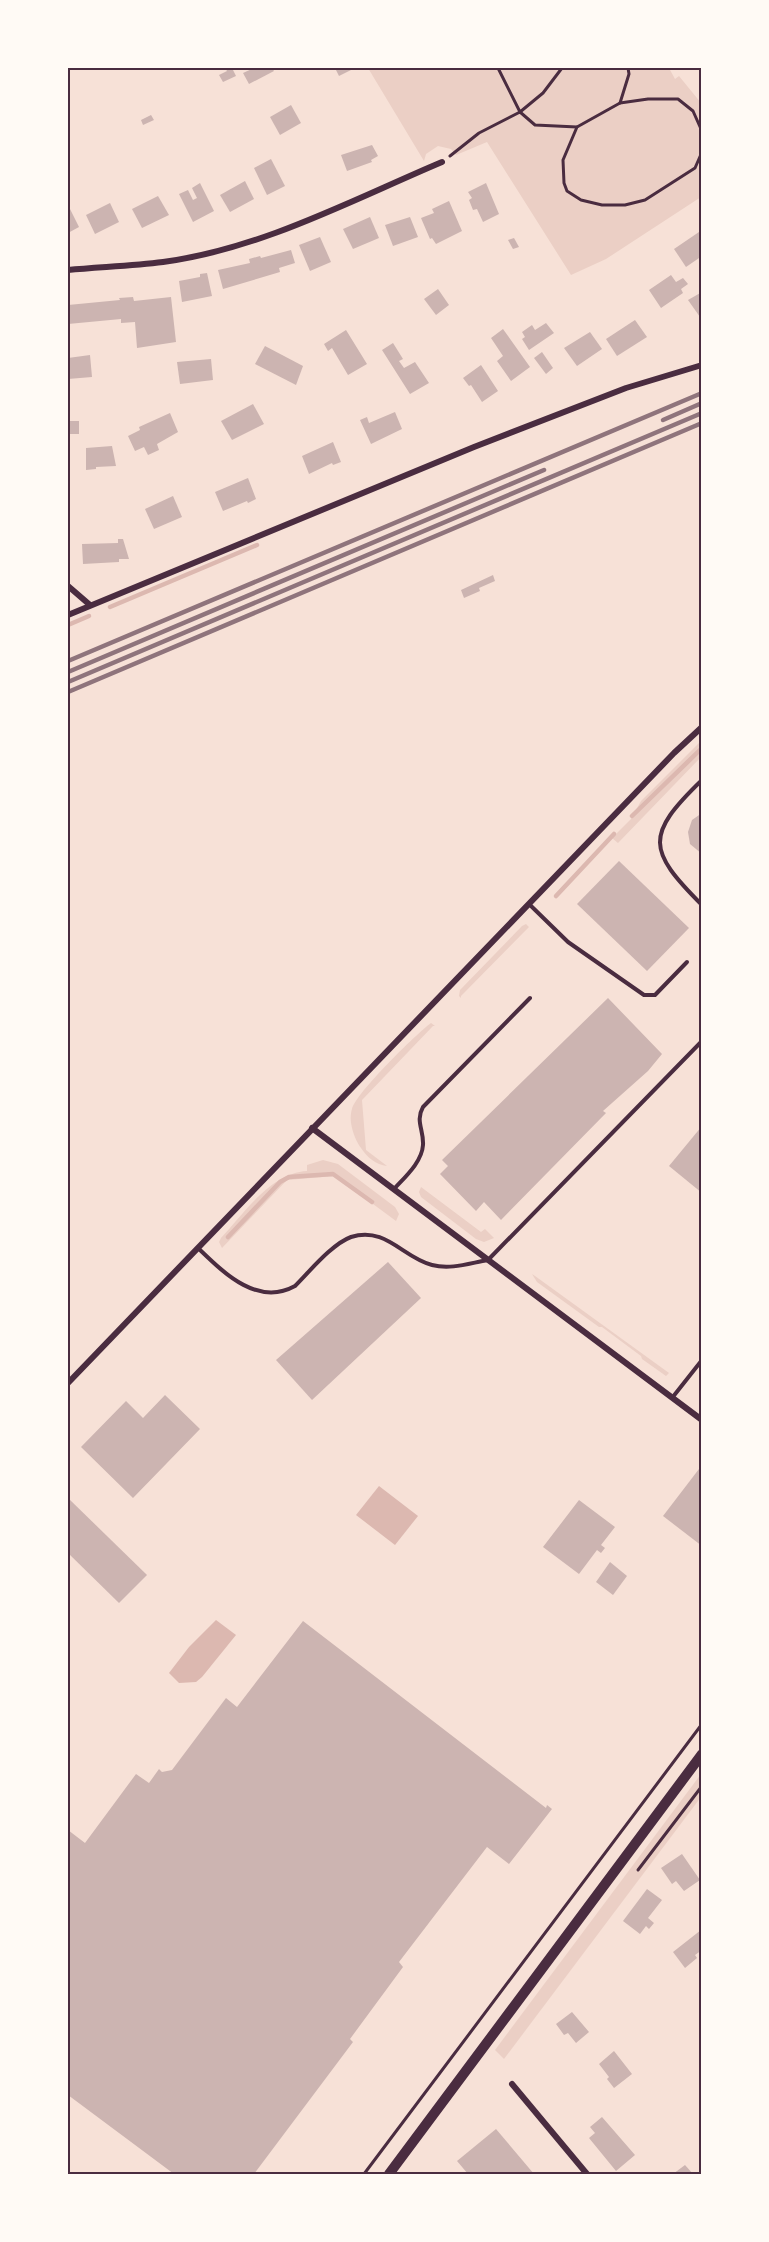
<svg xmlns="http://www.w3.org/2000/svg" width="769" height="2242" viewBox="0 0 769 2242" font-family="'Archivo Narrow',sans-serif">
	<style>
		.green { fill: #ebcfc5 }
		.water { fill: #dcb8b0 }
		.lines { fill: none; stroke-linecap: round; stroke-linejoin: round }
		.stream { stroke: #dcb8b0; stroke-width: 4.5 }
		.building { fill: #ccb4b1 }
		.path { stroke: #4a2c40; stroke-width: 3 }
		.service { stroke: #4a2c40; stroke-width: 4 }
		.minor { stroke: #4a2c40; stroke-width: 6 }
		.secondary { stroke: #4a2c40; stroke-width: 10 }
		.rail { stroke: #8f747c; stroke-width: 4.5 }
		.neatline { fill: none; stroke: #4a2c40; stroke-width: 2 }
	</style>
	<rect width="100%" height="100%" fill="#f7e1d7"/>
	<g class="green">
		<path d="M368 68H669L675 79 679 76 701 103V197L606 259 571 275 487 142 456 155 451 149 438 146 426 154 424 161Z"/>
		<path d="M701 741V757L618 843 612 838 631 819 641 801Z"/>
		<path d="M526 924 529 927 461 996V998L459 996 460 990 522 926Z"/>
		<path d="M431 1023 435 1026H433L362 1100 366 1150 387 1166C376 1165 367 1157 361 1148 354 1138 348 1121 352 1109 356 1093 416 1034 431 1023Z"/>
		<path d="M323 1160 338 1164 395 1207 399 1214 396 1221 335 1176 287 1180 222 1248 219 1242 221 1238C244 1213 271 1173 307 1171V1165Z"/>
		<path d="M421 1187 481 1232 485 1229 494 1238 484 1242 476 1239 421 1197 419 1192Z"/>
		<path d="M532 1274 535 1276 669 1373 666 1376 642 1359 641 1356 602 1327H599L537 1282Z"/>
		<path d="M701 1774V1797L504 2059 495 2050Z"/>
	</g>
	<g class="water">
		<path d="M379 1486 418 1516 395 1545 356 1515Z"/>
		<path d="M216 1620 236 1635 202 1677 196 1682 179 1683 169 1673 189 1647Z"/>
	</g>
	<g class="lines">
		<g class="stream">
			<path d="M110 607 257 545"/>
			<path d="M68 625 89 616"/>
			<path d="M632 816 702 748"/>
			<path d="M556 896 614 834"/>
			<path d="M228 1237 280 1182 289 1177 333 1174 372 1202"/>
		</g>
	</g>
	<g class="building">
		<path d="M225 68H232L236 76 223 82 219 75 227 71Z"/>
		<path d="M254 68H272L274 71 249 84 243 73Z"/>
		<path d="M335 68H355L339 76Z"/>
		<path d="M291 105 301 123 280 135 270 117Z"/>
		<path d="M151 115 154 120 143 125 141 120Z"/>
		<path d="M372 145 378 156 371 160 372 162 347 171 341 155Z"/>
		<path d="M271 159 285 186 267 195 254 168Z"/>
		<path d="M245 181 254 199 230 212 220 195Z"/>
		<path d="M200 183 214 211 193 222 179 194 188 190 193 200 197 198 192 188Z"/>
		<path d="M486 183 499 214 483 222 477 209 473 210 469 200 472 198 468 192Z"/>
		<path d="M158 196 169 215 142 228 132 209Z"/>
		<path d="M449 201 462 231 436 244 432 238 430 239 421 218 434 213 432 209Z"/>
		<path d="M110 203 119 222 95 234 86 215Z"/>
		<path d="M70 209 79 227 68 233V210Z"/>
		<path d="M370 217 379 238 353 249 343 229Z"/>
		<path d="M410 217 418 237 393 246 385 225Z"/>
		<path d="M699 232 702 236V256L686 267 674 249Z"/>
		<path d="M320 237 331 262 310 271 299 245Z"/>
		<path d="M514 238 519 247 513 249 508 240Z"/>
		<path d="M291 250 295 263 279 268 280 272 223 289 218 270 250 263 249 259 260 256 261 258Z"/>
		<path d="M207 273 212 296 182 302 179 281 200 277V274Z"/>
		<path d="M671 275 676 282 683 278 688 284 681 289 683 293 661 308 649 290Z"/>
		<path d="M438 289 449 305 436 315 424 299Z"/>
		<path d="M702 292V316L700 317 688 300Z"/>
		<path d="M133 297 134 301 171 297 176 342 137 348 135 322 121 323V319L68 324V305L120 300 119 298Z"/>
		<path d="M635 320 647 337 617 356 606 339Z"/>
		<path d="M546 323 554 333 529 350 522 339 525 337 522 332 532 325 535 330Z"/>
		<path d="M503 329 530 367 511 381 497 361 503 356 491 338Z"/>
		<path d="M346 330 367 364 348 375 332 348 328 351 324 344Z"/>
		<path d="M590 332 602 349 577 366 564 348Z"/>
		<path d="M393 343 403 359 399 361 404 368 415 362 429 383 410 394 382 350Z"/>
		<path d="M265 346 303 366 296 385 255 364Z"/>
		<path d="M542 352 553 368 546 374 534 358Z"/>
		<path d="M90 355 92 377 68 379V358Z"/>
		<path d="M211 359 213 380 180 384 177 362Z"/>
		<path d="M481 365 498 391 482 402 471 385 469 386 463 378Z"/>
		<path d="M253 404 264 424 232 440 221 421Z"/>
		<path d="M395 412 402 429 371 444 360 420 367 417 369 423Z"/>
		<path d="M68 413H69L70 421H79V434H70Z"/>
		<path d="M170 413 178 432 157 444 159 450 148 455 144 447 135 451 128 436 140 430 139 427Z"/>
		<path d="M333 442 341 462 333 465 332 463 309 474 302 456Z"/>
		<path d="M112 446 116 466 96 467V469L86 470V448Z"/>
		<path d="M248 478 256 499 248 503 247 501 223 511 215 492Z"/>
		<path d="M173 496 182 517 154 529 145 509Z"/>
		<path d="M118 539H123L129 559H119V562L83 564 82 544 118 543Z"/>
		<path d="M493 575 495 581 479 588 480 591 464 598 461 590Z"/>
		<path d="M702 813V854L690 844 688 832 692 820Z"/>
		<path d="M619 861 689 928 647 971 577 904Z"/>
		<path d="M608 998 662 1054 648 1071 603 1111 606 1113 501 1220 484 1202 476 1211 440 1174 448 1166 442 1160Z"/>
		<path d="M702 1126V1193L669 1166Z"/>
		<path d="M388 1262 421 1298 312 1400 276 1360Z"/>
		<path d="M165 1395 200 1429 133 1498 81 1447 126 1401 143 1418Z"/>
		<path d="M699 1469 702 1470V1546L663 1516Z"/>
		<path d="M68 1498 147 1575 119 1603 68 1553Z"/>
		<path d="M579 1500 615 1527 601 1545 605 1548 601 1553 597 1550 579 1574 543 1547Z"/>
		<path d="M610 1562 627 1576 613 1595 596 1582Z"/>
		<path d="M303 1621 546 1808 547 1805 552 1809 509 1864 487 1847 399 1962 403 1967 350 2039 353 2042 254 2174H174L68 2095V1830L85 1843 136 1774 149 1783 159 1769 162 1772 172 1770 226 1698 237 1707Z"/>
		<path d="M682 1854 700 1880 684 1891 676 1881 672 1884 661 1868Z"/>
		<path d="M647 1889 662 1900 648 1918 654 1923 649 1929 646 1926 640 1934 623 1921Z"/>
		<path d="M701 1930 702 1950 695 1955 697 1958 685 1968 673 1952Z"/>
		<path d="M572 2012 589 2032 576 2043 568 2033 564 2035 556 2024Z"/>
		<path d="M614 2051 632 2074 614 2088 607 2079 609 2077 599 2064Z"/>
		<path d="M602 2117 635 2155 616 2171 589 2138 595 2133 590 2127Z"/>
		<path d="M496 2129 534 2174H468L457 2161Z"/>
		<path d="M685 2165 693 2174H673Z"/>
	</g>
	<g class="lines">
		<g class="path">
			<path d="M498 68 520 112 543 93 562 68"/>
			<path d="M620 103 629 74 628 68"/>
			<path d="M702 137 701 129 693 111 678 99H648L620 103 577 127 563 160 564 183 567 191 581 200 602 205H625L645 200 695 168 702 152"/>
			<path d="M450 156 479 133 520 112 535 125 577 127"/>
			<path d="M638 1870 702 1786"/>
			<path d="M364 2174 702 1724"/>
		</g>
		<g class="service">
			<path d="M702 780C645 835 647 850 702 905"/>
			<path d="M529 904 568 942 644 995H655L687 962"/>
			<path d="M394 1189C405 1177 422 1162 423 1145 424 1130 415 1121 423 1107L530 998"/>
			<path d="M198 1248C223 1272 257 1307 295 1286 310 1271 332 1244 351 1237 386 1226 403 1258 432 1265 451 1270 470 1263 488 1260L702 1041"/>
			<path d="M672 1398 702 1360"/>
		</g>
		<g class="minor">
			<path d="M68 270C99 267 132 266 163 262 261 249 352 200 442 162"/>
			<path d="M68 586 90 605"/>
			<path d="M68 615 474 447 626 388 702 365"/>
			<path d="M312 1128 702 1420"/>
			<path d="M68 1383 674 753 702 727"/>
			<path d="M512 2084 587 2174"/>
		</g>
		<path class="secondary" d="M389 2174 702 1754"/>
		<g class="rail">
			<path d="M663 420 702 403"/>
			<path d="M68 661 702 393"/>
			<path d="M68 672 544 470"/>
			<path d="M68 682 702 413"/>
			<path d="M68 692 702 423"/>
		</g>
	</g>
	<rect width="769" height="2242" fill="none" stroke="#fffaf5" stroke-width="138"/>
	<rect x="69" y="69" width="631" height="2104" class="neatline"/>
</svg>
